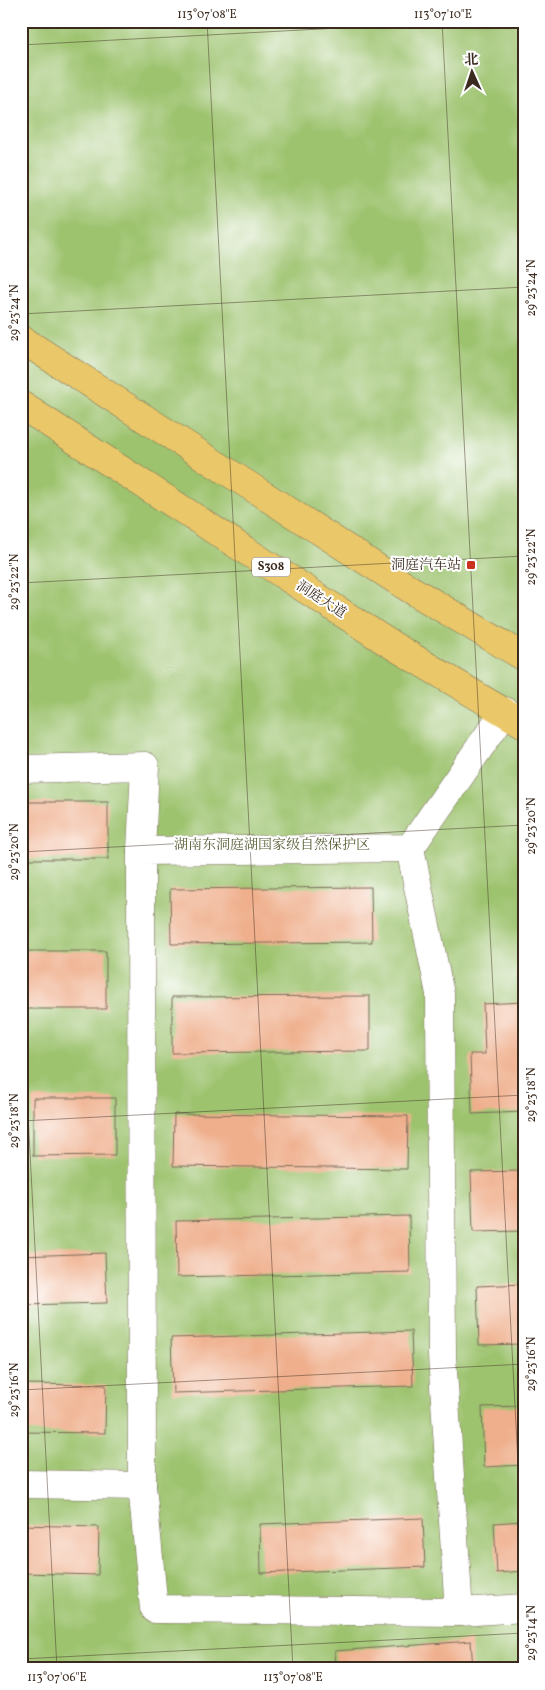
<svg xmlns="http://www.w3.org/2000/svg" width="545" height="1690" viewBox="0 0 545 1690" font-family="Vollkorn,'Noto Serif SC',serif">
	<style>
		.green { fill: #9dc36e; stroke: #6c7646 }
		.building { fill: #efaf8c }
		.lines { fill: none; stroke-linecap: round; stroke-linejoin: round }
		.minor-casing { stroke: #786a56; stroke-width: 29 }
		.major-casing { stroke: #786a56; stroke-width: 29 }
		.minor { stroke: #fff; stroke-width: 28 }
		.major { stroke: #eac769; stroke-width: 28 }
		.ticks { fill: none; stroke: #3b2a1e; stroke-width: 1; stroke-opacity: 0.45 }
		.poi-dot { fill: #c8321e; stroke: #fff; stroke-width: 2 }
		.labels { text-anchor: middle; dominant-baseline: central; stroke-width: 4; stroke-linejoin: round; paint-order: stroke }
		.shield { fill: #fff; stroke: #766a62; stroke-width: 1 }
		.shield-label { font-size: 12px; font-weight: bold; fill: #3b2a1e }
		.poi-label { font-size: 14px; fill: #3b2a1e; stroke: #fff; text-anchor: end }
		.street-label { font-size: 14px; fill: #3b2a1e; stroke: #fff }
		.park-label { font-size: 14px; fill: #5d603a; stroke: #fff }
		.neatline { fill: none; stroke: #3b2a1e; stroke-width: 2 }
		.ticks-label { font-size: 12px; text-anchor: middle; fill: #3b2a1e }
	</style>
	<rect width="100%" height="100%" fill="#fff"/>
	<filter id="ink" filterUnits="userSpaceOnUse"><feTurbulence type="fractalNoise" baseFrequency=".02" numOctaves="2"/><feDisplacementMap in="SourceGraphic" scale="10" xChannelSelector="R" yChannelSelector="G"/><feConvolveMatrix kernelMatrix="1 2 1 2 8 2 1 2 1" color-interpolation-filters="sRGB"/></filter>
	<filter id="wash" filterUnits="userSpaceOnUse"><feTurbulence type="fractalNoise" baseFrequency=".0096" numOctaves="4" result="noise"/><feDisplacementMap in="SourceGraphic" scale="20" xChannelSelector="R" yChannelSelector="G"/><feGaussianBlur stdDeviation="1.12" result="paint"/><feColorMatrix in="noise" values="0 0 0 0 0 0 0 0 0 0 0 0 0 0 0 0 0 1.4 0 .05"/><feComposite in="paint" operator="in"/></filter>
	<g filter="url(#wash)">
		<rect width="100%" height="100%" fill="#e8e1be"/>
		<rect class="green" x="21" y="21" width="503" height="1648"/>
		<g id="blocks">
			<g class="building">
				<rect x="26" y="802" width="82" height="57"/>
				<path d="M371 887 372 942 171 944 170 889Z"/>
				<path d="M23 951H106V1009H24Z"/>
				<path d="M370 996V1051L172 1053V997Z"/>
				<path d="M524 1002V1112L472 1114 470 1054H485L483 1004Z"/>
				<path d="M33 1098H115V1155L33 1156Z"/>
				<path d="M174 1114 408 1116 407 1169 173 1166Z"/>
				<path d="M524 1171V1231L473 1232 471 1172Z"/>
				<path d="M409 1216 410 1272 177 1277 176 1221Z"/>
				<path d="M105 1253 107 1303 21 1305V1256Z"/>
				<path d="M524 1284V1344L479 1345 477 1286Z"/>
				<path d="M411 1331 413 1386 173 1393 171 1338Z"/>
				<path d="M21 1384 106 1385 105 1433 21 1432Z"/>
				<path d="M524 1406V1465L484 1467 482 1407Z"/>
				<path d="M423 1518 425 1567 261 1573 260 1524Z"/>
				<path d="M524 1521V1571L497 1573 494 1523Z"/>
				<path d="M21 1525 99 1527 98 1575 21 1573Z"/>
				<path d="M471 1641 473 1669H336L335 1651Z"/>
			</g>
		</g>
	</g>
	<g filter="url(#ink)">
		<use href="#blocks" fill-opacity="0" stroke="#786a56" stroke-width="1"/>
		<g class="lines">
			<defs>
				<g id="minor">
					<path d="M505 711 410 848 141 851 142 1486 154 1609 459 1612 524 1608"/>
					<path d="M21 769 145 766 141 851"/>
					<path d="M410 848 440 994 442 1356 459 1612"/>
					<path d="M21 1484 142 1486"/>
				</g>
				<g id="major">
					<path d="M21 339 410 589 524 657"/>
					<path d="M21 405 387 642 524 724"/>
				</g>
			</defs>
			<use href="#minor" class="minor-casing"/>
			<use href="#major" class="major-casing"/>
			<use href="#minor" class="minor"/>
			<use href="#major" class="major"/>
		</g>
	</g>
	<path class="ticks" d="M207 21 293 1669M442 21 524 1577M21 45 470 21M21 314 524 287M21 583 524 556M21 852 524 825M21 980 57 1669M21 1121 524 1095M21 1390 524 1364M21 1659 524 1633"/>
	<rect class="poi-dot" x="466" y="560" width="10" height="10" rx="2.5"/>
	<g class="labels">
		<rect class="shield" x="252" y="557.5" width="38" height="19" rx="4"/>
		<g class="shield-label">
			<text x="271" y="567">S308</text>
		</g>
		<g class="poi-label">
			<text x="461" y="565">洞庭汽车站</text>
		</g>
		<g class="street-label">
			<text transform="translate(321 600) rotate(33)">洞庭大道</text>
		</g>
		<g class="park-label">
			<text x="272" y="845">湖南东洞庭湖国家级自然保护区</text>
		</g>
	</g>
	<rect width="545" height="1690" fill="none" stroke="#fff" stroke-width="55"/>
	<g transform="translate(472 72) rotate(357)" stroke="#ffffff" stroke-width="4" paint-order="stroke">
	<path d="M0-4L9 19L0 12L-9 19Z" fill="#3b2a1e"/>
	<text y="-8" font-size="14" font-weight="bold" text-anchor="middle" fill="#3b2a1e">北</text>
	</g>
	<rect x="28" y="28" width="490" height="1634" class="neatline"/>
	<g class="ticks-label">
		<text x="207" y="18">113°07'08"E</text>
		<text x="443" y="18">113°07'10"E</text>
		<text transform="translate(531 288) rotate(-90)" y="4">29°23'24"N</text>
		<text transform="translate(14 313) rotate(-90)" y="4">29°23'24"N</text>
		<text transform="translate(531 557) rotate(-90)" y="4">29°23'22"N</text>
		<text transform="translate(14 582) rotate(-90)" y="4">29°23'22"N</text>
		<text transform="translate(531 826) rotate(-90)" y="4">29°23'20"N</text>
		<text transform="translate(14 852) rotate(-90)" y="4">29°23'20"N</text>
		<text transform="translate(531 1095) rotate(-90)" y="4">29°23'18"N</text>
		<text transform="translate(14 1121) rotate(-90)" y="4">29°23'18"N</text>
		<text transform="translate(531 1364) rotate(-90)" y="4">29°23'16"N</text>
		<text transform="translate(14 1390) rotate(-90)" y="4">29°23'16"N</text>
		<text transform="translate(531 1633) rotate(-90)" y="4">29°23'14"N</text>
		<text x="57" y="1681">113°07'06"E</text>
		<text x="293" y="1681">113°07'08"E</text>
	</g>
</svg>
